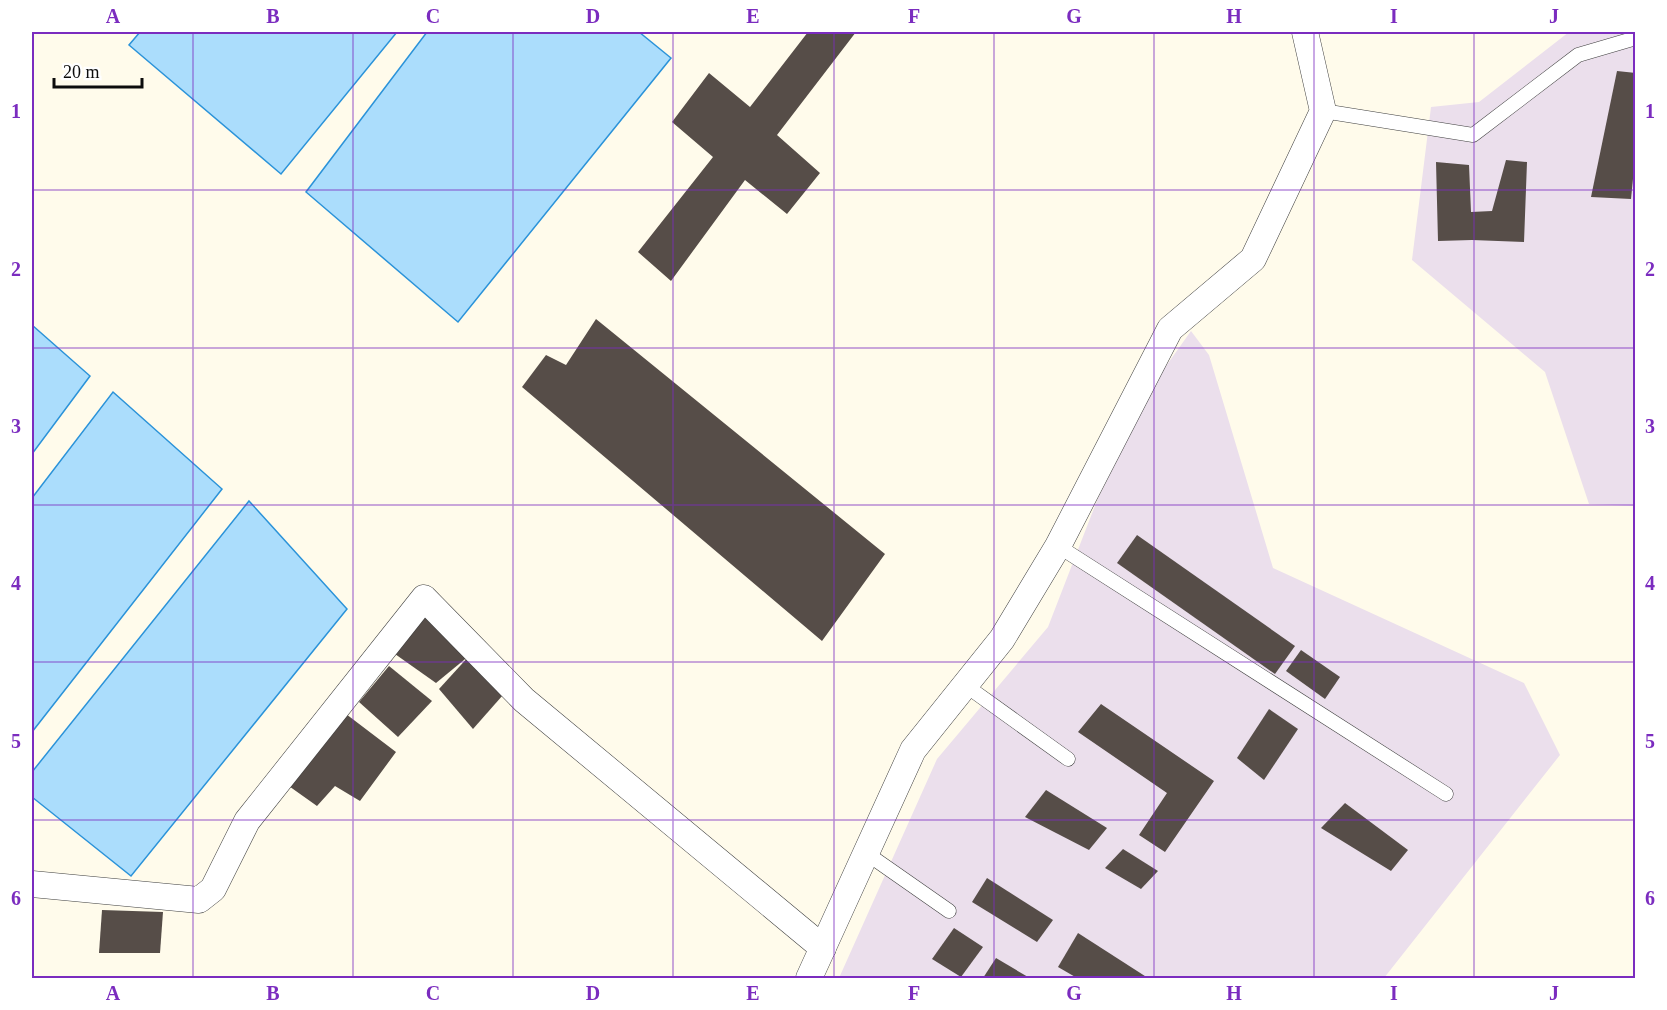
<svg xmlns="http://www.w3.org/2000/svg" width="1667" height="1010" viewBox="0 0 1667 1010" font-family="Georgia,serif">
	<style>
		.industrial { fill: #ebdfec }
		.water { fill: #abddfc; stroke: #2b93d9; stroke-width: 1.5 }
		.building { fill: #564d48 }
		.lines { fill: none; stroke-linecap: round; stroke-linejoin: round }
		.lane-casing { stroke: #3f3f3f; stroke-width: 15 }
		.street-casing { stroke: #3f3f3f; stroke-width: 27 }
		.lane { stroke: #fff; stroke-width: 14 }
		.street { stroke: #fff; stroke-width: 26 }
		.grid { fill: none; stroke: #7b2cbf; stroke-width: 1.5; stroke-opacity: 0.55 }
		.neatline { fill: none; stroke: #7b2cbf; stroke-width: 2 }
		.grid-label { font-size: 20px; text-anchor: middle; font-weight: bold; fill: #7b2cbf }
	</style>
	<rect width="100%" height="100%" fill="#fffbeb"/>
	<g class="industrial">
		<path d="M1569 32H1635V506L1589 504 1545 372 1412 260 1431 107 1479 102Z"/>
		<path d="M1191 331 1209 355 1273 568 1524 683 1560 755 1384 978H839L937 759 1048 627 1098 498 1161 373Z"/>
	</g>
	<g class="water">
		<path d="M140 32H397L281 174 129 45Z"/>
		<path d="M427 32H639L671 58 458 322 306 192Z"/>
		<path d="M32 325 90 376 32 454Z"/>
		<path d="M113 392 222 489 32 732V498Z"/>
		<path d="M249 501 347 609 131 876 32 797V772Z"/>
	</g>
	<g class="building">
		<path d="M808 32H856L777 135 820 173 787 214 745 180 671 281 638 252 713 157 672 122 709 73 750 107Z"/>
		<path d="M1617 71 1636 73V149L1631 199 1591 197Z"/>
		<path d="M1506 160 1527 162 1524 242 1472 240 1438 241 1436 162 1469 165 1471 212 1492 211Z"/>
		<path d="M596 319 885 554 822 641 522 387 546 355 566 365Z"/>
		<path d="M1137 535 1295 646 1275 674 1117 563Z"/>
		<path d="M427 609 470 655 436 683 395 654Z"/>
		<path d="M1301 650 1340 677 1325 699 1286 671Z"/>
		<path d="M470 655 510 687 473 729 439 689Z"/>
		<path d="M389 666 432 701 398 737 359 702Z"/>
		<path d="M1101 704 1214 781 1165 852 1139 835 1167 793 1078 732Z"/>
		<path d="M1269 709 1298 729 1264 780 1237 758Z"/>
		<path d="M346 714 396 752 360 801 335 786 317 806 286 784Z"/>
		<path d="M1046 790 1107 828 1089 850 1025 817Z"/>
		<path d="M1345 803 1408 850 1391 871 1321 828Z"/>
		<path d="M1123 849 1158 871 1141 889 1105 868Z"/>
		<path d="M987 878 1053 920 1037 942 972 902Z"/>
		<path d="M102 910 163 912 160 953H99Z"/>
		<path d="M954 928 983 947 961 977 932 959Z"/>
		<path d="M1078 933 1148 978H1077L1058 967Z"/>
		<path d="M996 958 1028 977 1027 978H983Z"/>
	</g>
	<g class="lines">
		<defs>
			<g id="lane">
				<path d="M1323 111 1473 135 1578 55 1636 38"/>
				<path d="M1058 546 1446 794"/>
				<path d="M965 685 1068 759"/>
				<path d="M866 853 949 911"/>
			</g>
			<g id="street">
				<path d="M32 884 199 900 213 889 247 821 424 598 524 700 823 948"/>
				<path d="M809 978 913 750 1002 639 1058 546 1170 329 1253 259 1323 111 1305 32"/>
			</g>
		</defs>
		<use href="#lane" class="lane-casing"/>
		<use href="#street" class="street-casing"/>
		<use href="#lane" class="lane"/>
		<use href="#street" class="street"/>
	</g>
	<path class="grid" d="M193 32V978M353 32V978M513 32V978M673 32V978M834 32V978M994 32V978M1154 32V978M1314 32V978M1474 32V978M32 190H1636M32 348H1636M32 505H1636M32 662H1636M32 820H1636"/>
	<rect width="1667" height="1010" fill="none" stroke="#ffffff" stroke-width="66"/>
	<path d="M54 78v9h88v-9" fill="none" stroke="#0c0c0c" stroke-width="3"/>
	<text x="63" y="78" font-size="18" fill="#0c0c0c" stroke="#ffffff" stroke-width="4.5" paint-order="stroke">20 m</text>
	<rect x="33" y="33" width="1601" height="944" class="neatline"/>
	<g class="grid-label">
		<text x="113" y="23">A</text>
		<text x="273" y="23">B</text>
		<text x="433" y="23">C</text>
		<text x="593" y="23">D</text>
		<text x="753" y="23">E</text>
		<text x="914" y="23">F</text>
		<text x="1074" y="23">G</text>
		<text x="1234" y="23">H</text>
		<text x="1394" y="23">I</text>
		<text x="1554" y="23">J</text>
		<text x="16" y="118">1</text>
		<text x="1650" y="118">1</text>
		<text x="16" y="276">2</text>
		<text x="1650" y="276">2</text>
		<text x="16" y="433">3</text>
		<text x="1650" y="433">3</text>
		<text x="16" y="590">4</text>
		<text x="1650" y="590">4</text>
		<text x="16" y="748">5</text>
		<text x="1650" y="748">5</text>
		<text x="16" y="905">6</text>
		<text x="1650" y="905">6</text>
		<text x="113" y="1000">A</text>
		<text x="273" y="1000">B</text>
		<text x="433" y="1000">C</text>
		<text x="593" y="1000">D</text>
		<text x="753" y="1000">E</text>
		<text x="914" y="1000">F</text>
		<text x="1074" y="1000">G</text>
		<text x="1234" y="1000">H</text>
		<text x="1394" y="1000">I</text>
		<text x="1554" y="1000">J</text>
	</g>
</svg>
